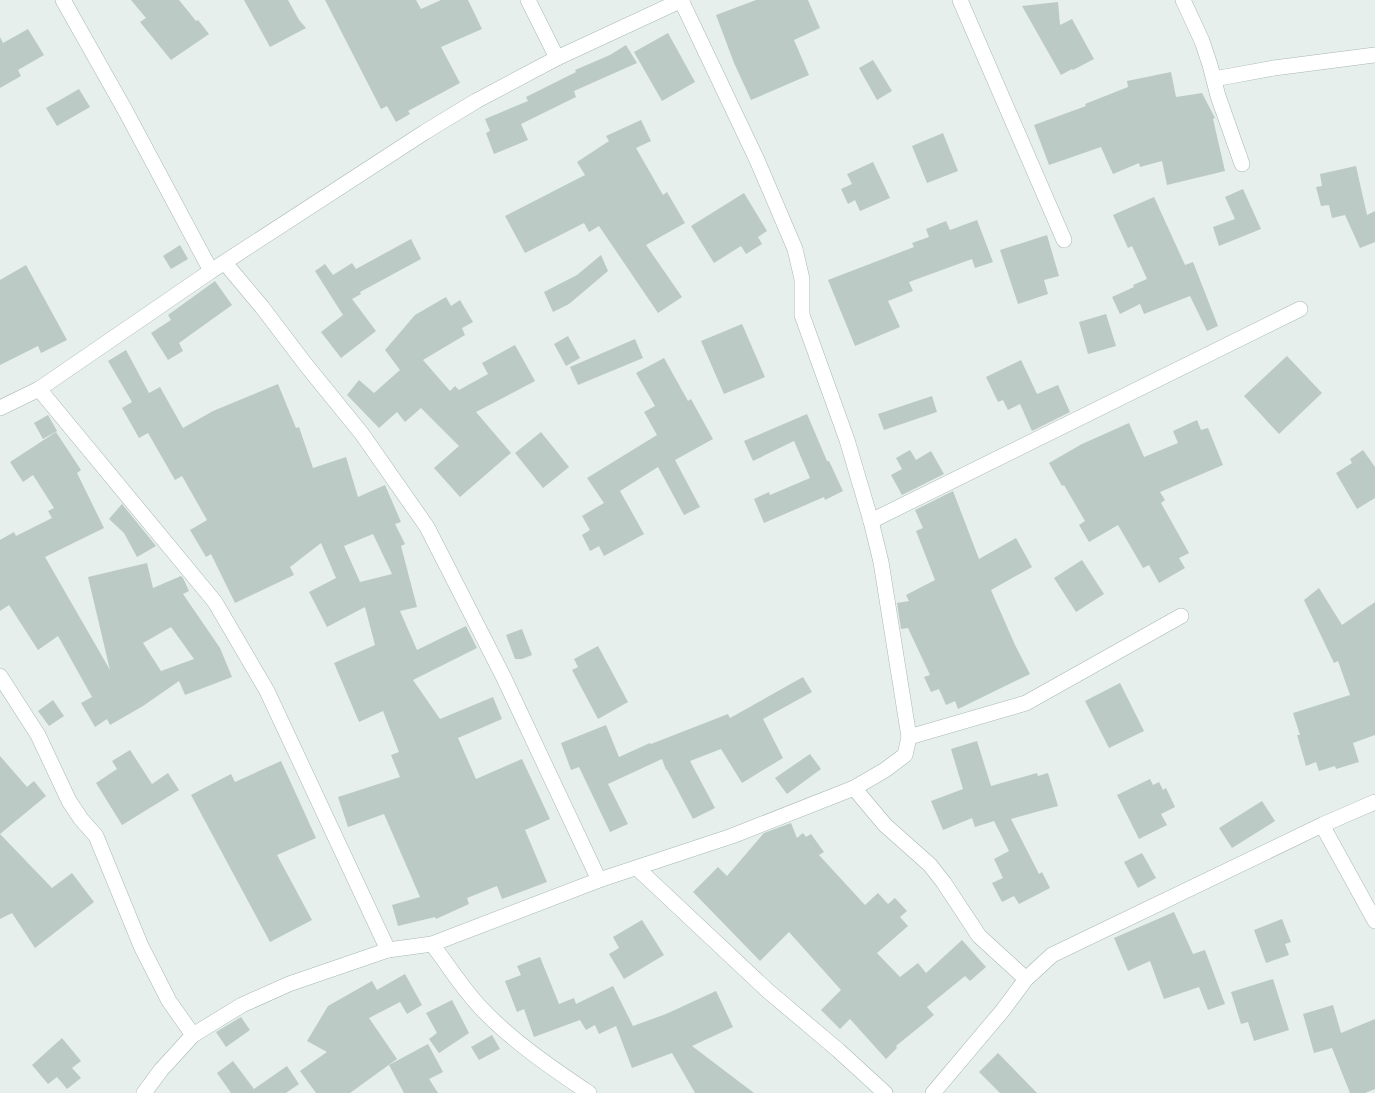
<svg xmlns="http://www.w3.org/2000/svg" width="1375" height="1093" viewBox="0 0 1375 1093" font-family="Figtree,sans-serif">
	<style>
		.building { fill: #bbcac4; fill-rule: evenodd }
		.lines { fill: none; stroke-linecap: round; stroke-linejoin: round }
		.street-casing { stroke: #a8b8b2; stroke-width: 16 }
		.street { stroke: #fff; stroke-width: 15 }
	</style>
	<rect width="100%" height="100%" fill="#e6efeb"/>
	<g class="building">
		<path d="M131 0H179L196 21 198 20 209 34 171 60 140 22 146 18Z"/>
		<path d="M244 0H288L299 20 306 28 270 47Z"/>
		<path d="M325 0H416L421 9 441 0H468L482 29 441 47 460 83 408 111 410 114 396 122 387 106 381 109Z"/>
		<path d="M756 0H808L820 28 794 40 809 75 751 100 734 63 716 15Z"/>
		<path d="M1058 2 1060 25 1072 19 1094 59 1073 70 1072 69 1061 75 1022 6Z"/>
		<path d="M28 29 44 55 18 70 21 76 0 88V37L3 43Z"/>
		<path d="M668 33 695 82 662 101 634 52Z"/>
		<path d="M626 45 637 63 574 91 576 97 521 124 528 140 494 154 486 133 490 131 485 119 528 101 526 97 576 72 575 70 610 55Z"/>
		<path d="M873 60 892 91 877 100 859 68Z"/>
		<path d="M1171 72 1176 97 1202 93 1215 118 1213 119 1225 171 1167 185 1162 161 1140 167 1139 163 1113 174 1101 147 1049 165 1034 125 1086 106 1085 104 1128 87 1127 81Z"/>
		<path d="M79 89 90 107 57 126 46 108Z"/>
		<path d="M641 120 651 141 636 148 663 195 667 192 685 223 646 245 682 297 658 313 599 226 589 232 584 223 525 253 505 216 585 175 577 162 609 141 606 136Z"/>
		<path d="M943 133 958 171 927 183 912 146Z"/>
		<path d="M873 162 890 198 860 211 855 200 848 204 841 189 852 184 847 174Z"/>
		<path d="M1356 166 1367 215 1375 211V242L1360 248 1345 215 1332 218 1329 205 1321 206 1316 187 1322 186 1320 174Z"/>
		<path d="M1243 189 1261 229 1219 246 1213 227 1235 219 1225 197Z"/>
		<path d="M744 193 767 231 758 237 762 244 746 254 741 246 714 263 691 226Z"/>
		<path d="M1154 197 1185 265 1193 262 1218 326 1207 331 1190 296 1144 314 1140 304 1120 314 1112 297 1134 287 1133 285 1147 279 1132 246 1128 248 1113 215Z"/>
		<path d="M977 220 993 262 975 268 972 259 909 282 913 291 888 301 900 327 855 346 828 280 914 247 912 243 929 237 926 229 946 221 950 230Z"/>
		<path d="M1047 235 1059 276 1044 280 1048 294 1018 304 1000 250Z"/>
		<path d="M411 239 421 259 360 292 361 294 352 299 376 331 341 358 321 332 343 315 315 271 325 264 333 275 352 263 356 269Z"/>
		<path d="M180 245 188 259 171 269 163 256Z"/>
		<path d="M601 255 608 271 569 304 553 312 544 292 577 275Z"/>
		<path d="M26 265 67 340 41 353 38 346 0 365V280Z"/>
		<path d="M215 281 232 305 179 343 183 351 168 360 151 333 171 320 168 315Z"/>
		<path d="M446 297 451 306 460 300 473 322 462 328 465 335 423 360 450 391 455 386 459 390 488 374 482 363 515 345 535 381 476 412 511 453 460 497 434 468 459 446 421 408 405 422 397 412 379 428 347 395 359 380 374 393 400 370 385 350 415 315Z"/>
		<path d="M1106 314 1116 346 1088 354 1079 322Z"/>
		<path d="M742 324 765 377 724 394 701 341Z"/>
		<path d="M568 336 580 358 566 366 554 344Z"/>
		<path d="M635 339 643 358 578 385 570 367Z"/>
		<path d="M126 350 149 393 160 387 183 428 213 411 278 384 296 428 299 427 313 468 346 457 358 497 385 485 401 522 395 524 405 544 401 546 417 607 400 611 417 650 466 626 477 648 413 680 440 719 493 697 502 719 458 738 476 779 522 759 550 819 525 830 547 882 502 899 497 886 467 898 469 904 436 919 435 917 398 926 392 905 420 897 384 814 348 827 338 797 400 777 391 755 399 752 383 711 359 722 334 663 375 645 365 607 327 627 309 592 336 578 321 543 290 567 294 575 235 603 211 554 206 557 190 530 207 520 182 476 175 480 148 433 139 438 122 408 132 402 108 361ZM373 534 392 574 360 582 344 546Z"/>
		<path d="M1287 356 1322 393 1279 434 1244 396Z"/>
		<path d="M664 358 688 401 691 399 713 439 675 460 700 507 684 515 658 467 620 491 644 534 604 556 599 546 590 551 582 535 590 530 582 516 604 503 587 478 657 435 644 412 655 406 636 373Z"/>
		<path d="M1021 360 1037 394 1058 385 1070 412 1032 431 1020 404 1008 410 1003 400 998 402 986 377Z"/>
		<path d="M932 396 937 412 884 430 878 414Z"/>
		<path d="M807 414 827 461H829L843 491 825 500 824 497 764 523 754 499 769 492 770 495 810 478 794 441 753 461 744 441Z"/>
		<path d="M48 415 57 431 43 439 34 423Z"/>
		<path d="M1197 420 1201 430 1208 428 1223 465 1160 492 1165 500 1161 503 1189 553 1179 558 1185 568 1159 583 1149 565 1143 568 1118 525 1089 542 1079 525 1085 521 1064 485 1062 486 1049 463 1082 444 1129 423 1144 457 1178 443 1173 431Z"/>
		<path d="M56 432 81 470 77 473 104 528 45 557 110 670 88 577 147 563 153 588 181 576 183 578 189 591 183 594 220 648 232 677 185 695 179 681 143 706 110 725 107 719 95 727 81 703 92 697 58 636 38 650 9 605 0 611V540L14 532 16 536 52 518 48 511 54 508 33 475 23 482 10 462ZM171 627 194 659 161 671 143 643Z"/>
		<path d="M541 432 569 467 543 488 515 453Z"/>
		<path d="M910 450 916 460 931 451 944 474 902 495 891 475 902 469 896 458Z"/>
		<path d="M1363 450 1375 467V498L1357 509 1336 473 1352 463 1350 459Z"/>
		<path d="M953 491 979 559 1016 538 1032 567 991 590 1015 645 1030 674 958 709 955 701 946 705 939 689 931 692 924 677 930 675 908 628 901 629 897 603 909 601 906 595 935 580 916 531 923 528 915 510Z"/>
		<path d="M122 504 156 546 137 557 124 533 109 519Z"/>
		<path d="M1082 560 1104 594 1076 612 1054 578Z"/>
		<path d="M1319 588 1342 625 1375 602V735L1353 743 1359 762 1336 769 1335 766 1319 771 1316 762 1306 766 1297 735H1300L1293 713 1350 695 1338 661 1334 663 1304 600Z"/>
		<path d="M522 629 532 655 522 659H515L506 635Z"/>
		<path d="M598 646 628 702 598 719 572 670 578 667 574 659Z"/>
		<path d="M803 677 812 692 763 719 783 758 742 783 721 749 690 761 715 808 693 819 667 770H666L662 759 608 784 628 824 610 832 579 767 571 770 561 743 606 725 619 757 650 743 651 744 728 714 730 718Z"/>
		<path d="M1120 683 1144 731 1109 748 1085 701Z"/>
		<path d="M53 700 64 716 49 726 38 711Z"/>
		<path d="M977 741 991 786 1037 773 1038 776 1048 773 1058 806 1011 819 1039 874 1042 872 1050 888 1019 904 1014 896 1002 902 992 883 1003 878 994 859 1009 851 994 821 975 827 972 818 943 830 931 801 963 789 951 749Z"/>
		<path d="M130 750 152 784 168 773 179 790 122 825 96 783 117 769 112 761Z"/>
		<path d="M810 754 821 769 787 794 775 778Z"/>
		<path d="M0 756 27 787 34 781 46 796 0 834Z"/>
		<path d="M281 761 316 838 277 855 312 920 270 942 191 795 231 774 235 782Z"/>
		<path d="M1150 779 1153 785 1159 782 1163 790 1166 788 1175 807 1161 814 1167 825 1139 839 1117 795Z"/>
		<path d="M1262 801 1275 821 1232 848 1219 828Z"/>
		<path d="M791 823 797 838 803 833 806 837 811 834 824 852 819 855 865 905 878 893 888 904 895 898 907 911 900 917 908 926 877 953 900 977 918 963 926 973 962 940 986 967 970 981 965 976 927 1007 934 1015 896 1046 897 1048 886 1059 850 1019 840 1029 821 1010 841 990 789 932 760 961 693 892 718 867 727 876 764 833Z"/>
		<path d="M0 834 52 888 72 873 94 902 35 948 12 913 0 919Z"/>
		<path d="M1142 853 1156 878 1138 888 1124 862Z"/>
		<path d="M1174 912 1193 954 1205 950 1225 1004 1208 1010 1199 987 1164 999 1150 961 1128 971 1114 938Z"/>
		<path d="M1282 919 1291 942 1285 944 1289 955 1266 963 1254 930Z"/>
		<path d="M642 920 664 955 624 979 609 954 619 948 613 937Z"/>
		<path d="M540 957 559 1004 574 998 576 1004 613 986 633 1026 666 1014 716 991 733 1027 692 1046 754 1093H695L672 1053 632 1068 616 1026 599 1034 595 1025 586 1030 580 1020 534 1037 524 1009 517 1012 505 981 521 975 517 966Z"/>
		<path d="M405 974 422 1005 407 1014 400 1002 369 1018 397 1059 350 1093H316L300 1071 327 1052 307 1041 328 1006 372 981 377 990Z"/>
		<path d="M1273 979 1289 1030 1254 1041 1248 1022 1241 1024 1231 992Z"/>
		<path d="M452 1000 469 1033 439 1053 429 1039 437 1033 426 1013Z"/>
		<path d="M1333 1005 1341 1033 1375 1019V1089L1365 1093H1350L1332 1048 1314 1053 1303 1014Z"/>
		<path d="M241 1017 250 1030 226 1047 216 1032Z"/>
		<path d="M492 1035 500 1049 479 1060 471 1047Z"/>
		<path d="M62 1038 81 1061 72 1068 81 1078 67 1089 57 1077 48 1084 32 1065Z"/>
		<path d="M428 1044 443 1072 429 1079 438 1093H404L389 1065Z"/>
		<path d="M998 1053 1037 1093H1000L979 1072Z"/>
		<path d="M233 1061 254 1089 287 1066 299 1084 286 1093H231L217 1073Z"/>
	</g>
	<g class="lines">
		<defs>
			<g id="street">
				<path d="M63 0 125 110 211 271"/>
				<path d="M528 0 557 58"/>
				<path d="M960 0 1064 240"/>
				<path d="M1183 0 1202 41 1210 65 1218 96 1242 164"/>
				<path d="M1214 79 1274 68 1375 55"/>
				<path d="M225 263 262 307 306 365 362 434 427 527 503 676 599 880"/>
				<path d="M39 389 215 602 267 691 388 950"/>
				<path d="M0 408 39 389 211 271 425 132 476 101 557 58 682 0"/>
				<path d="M871 521 1300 309"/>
				<path d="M0 676 38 735 69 801 81 819 96 836 141 946 169 1001 193 1035"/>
				<path d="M909 737 1026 703 1181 616"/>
				<path d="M854 788 885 825 930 865 944 883 979 936 1026 979"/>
				<path d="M1322 825 1375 921"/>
				<path d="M637 868 768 991 838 1050 885 1093"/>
				<path d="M432 944C448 965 462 988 481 1008 512 1041 552 1068 589 1093"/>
				<path d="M144 1093 161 1070 193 1035 242 1005 289 984 388 950 432 944 599 880 732 836 854 788 885 770 905 755 909 737 881 562 871 521 847 440 802 315V279L795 249 757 160 681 0"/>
				<path d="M933 1093 1003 1010 1026 979 1052 955 1322 825 1375 802"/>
			</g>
		</defs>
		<use href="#street" class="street-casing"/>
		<use href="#street" class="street"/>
	</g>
</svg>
